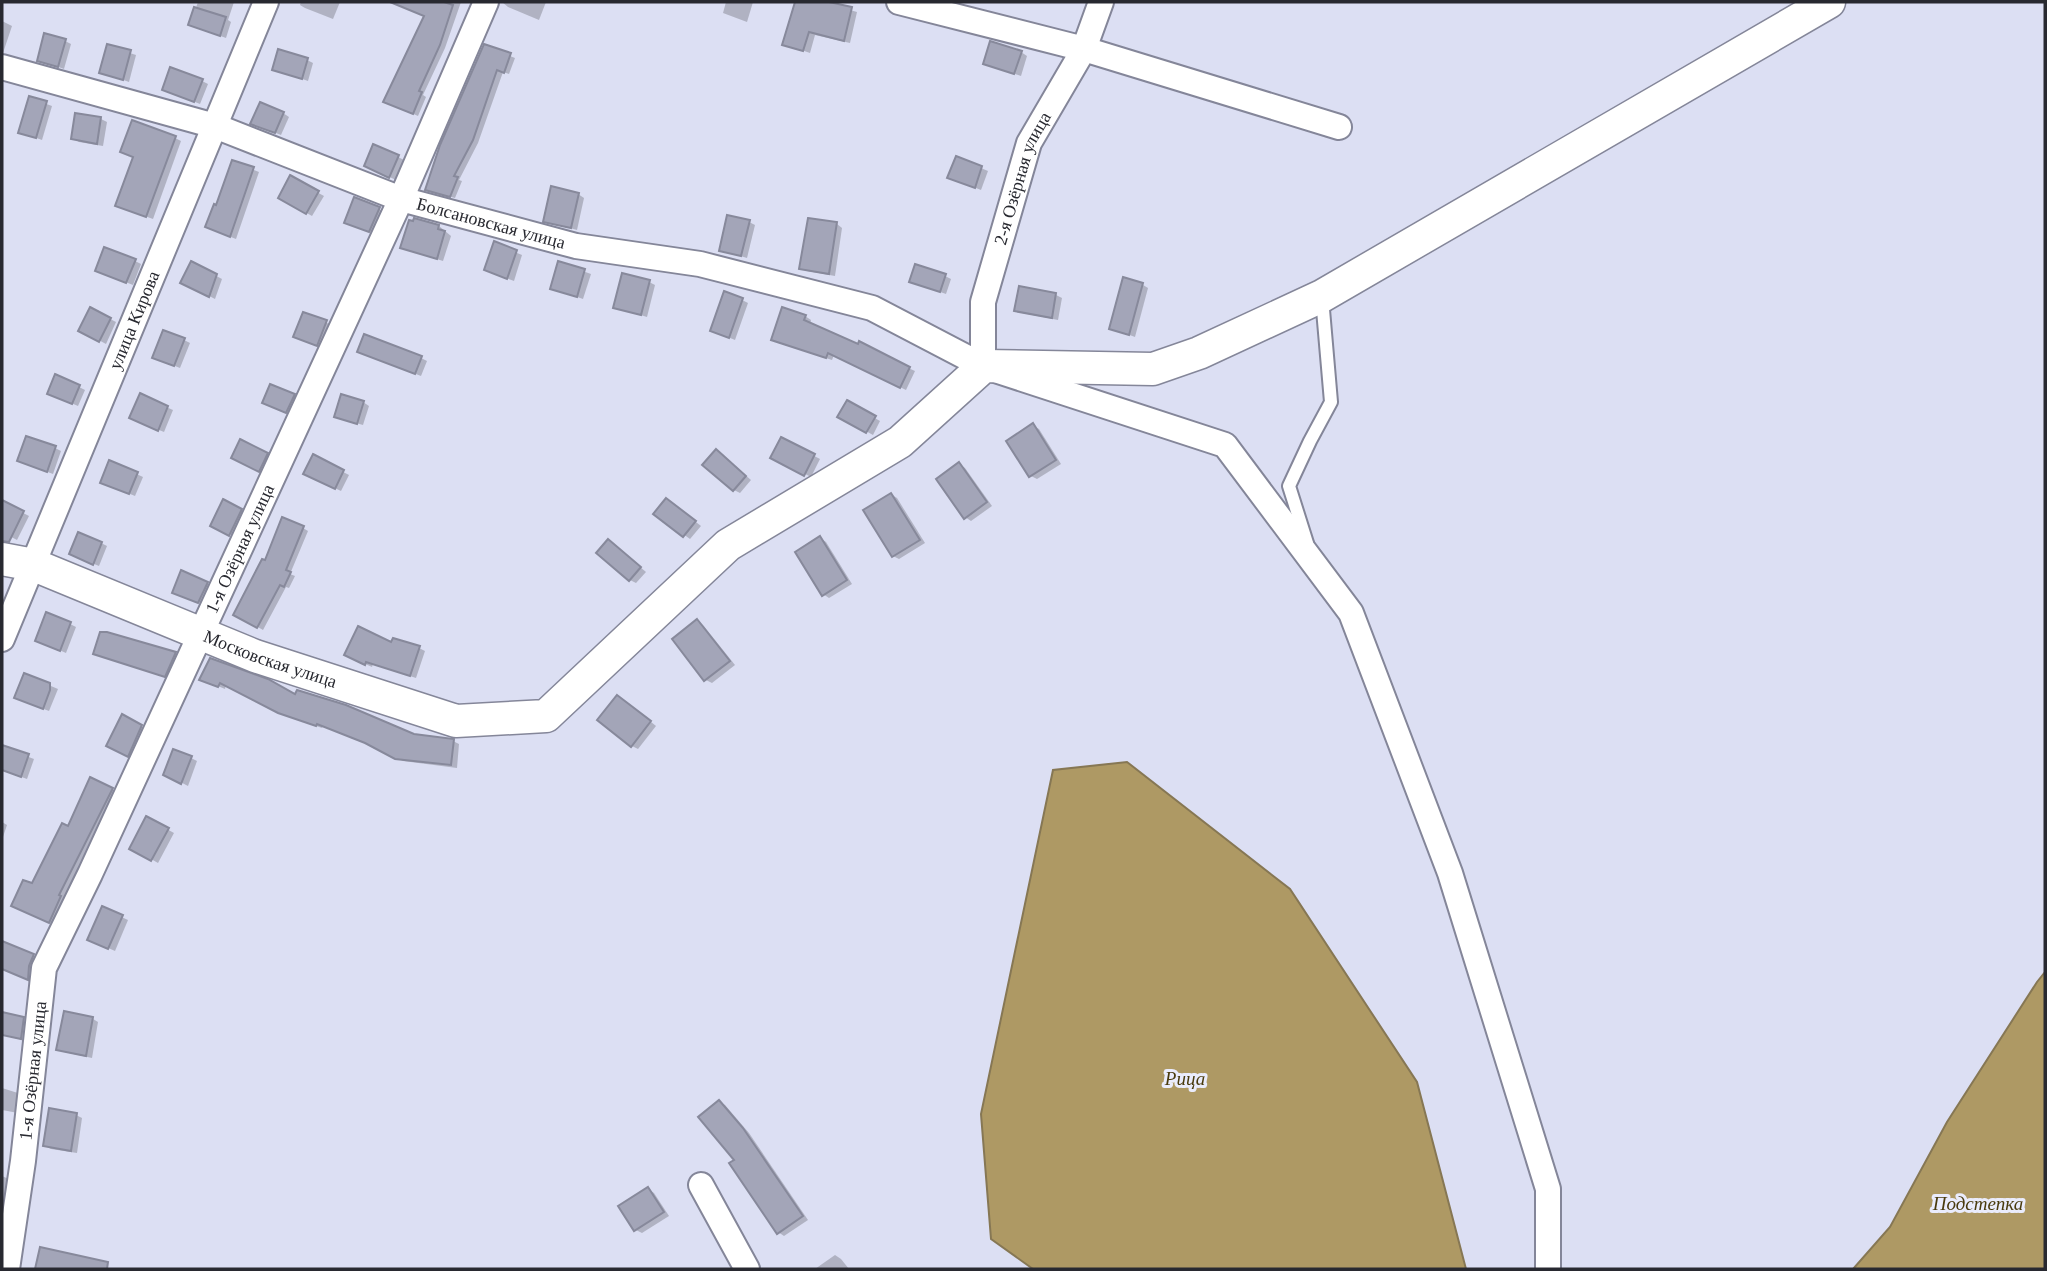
<svg xmlns="http://www.w3.org/2000/svg" width="2047" height="1271" viewBox="0 0 2047 1271" font-family="Georgia,serif">
	<style>
		.water { fill: #ae9964; stroke: #867754; stroke-width: 2 }
		.shadow { fill: #0003 }
		.building { fill: #a3a5b8; stroke: #87899b; stroke-width: 2 }
		.lines { fill: none; stroke-linecap: round; stroke-linejoin: round }
		.service-casing { stroke: #848699; stroke-width: 16 }
		.minor-casing { stroke: #848699; stroke-width: 28 }
		.tertiary-casing { stroke: #848699; stroke-width: 35 }
		.service { stroke: #fff; stroke-width: 12 }
		.minor { stroke: #fff; stroke-width: 24 }
		.tertiary { stroke: #fff; stroke-width: 32 }
		.labels { text-anchor: middle; dominant-baseline: central; stroke-width: 6; stroke-linejoin: round; paint-order: stroke }
		.street-label { font-size: 18px; fill: #282930; stroke: #eaecfc }
		.water-label { font-size: 19px; font-style: italic; fill: #493a0d; stroke: #eaecfc }
	</style>
	<rect width="100%" height="100%" fill="#dcdff3"/>
	<g class="water">
		<path d="M1127 762 1290 889 1417 1082 1466 1269H1033L991 1239 981 1114 1053 770Z"/>
		<path d="M2045 972V1269H1853L1890 1227 1947 1122 2037 982Z"/>
	</g>
	<g class="shadow">
		<path d="M198 2H234L228 20 231 22 226 38 190 25Z"/>
		<path d="M301 2H340L333 19 305 8 300 5Z"/>
		<path d="M427 2H461L445 48 423 95 426 97 418 116 391 104 426 16 422 14Z"/>
		<path d="M502 2H546L539 20 508 7Z"/>
		<path d="M726 2H753L747 22 723 13Z"/>
		<path d="M796 2H822L857 12 850 43 815 35 810 53 784 44Z"/>
		<path d="M2 21 12 26 3 53 2 52Z"/>
		<path d="M65 41 71 44 64 69 39 60Z"/>
		<path d="M108 46 136 55 129 82 101 72Z"/>
		<path d="M485 46 515 58 509 74 503 72 478 143 459 180 462 181 455 198 432 192 427 189Z"/>
		<path d="M1021 52 1027 56 1021 76 991 66Z"/>
		<path d="M307 60 313 63 308 81 274 69Z"/>
		<path d="M202 81 208 84 200 104 170 92Z"/>
		<path d="M30 98 52 106 42 140 20 132Z"/>
		<path d="M283 113 289 117 281 135 258 126Z"/>
		<path d="M101 119 107 122 103 146 79 142 73 138Z"/>
		<path d="M175 138 181 141 153 219 123 208 134 157Z"/>
		<path d="M398 157 404 160 396 180 372 169Z"/>
		<path d="M957 158 988 171 981 190 956 180Z"/>
		<path d="M233 162 259 172 236 239 213 230 217 208Z"/>
		<path d="M291 178 324 196 312 216 280 198Z"/>
		<path d="M578 194 584 198 577 230 545 221Z"/>
		<path d="M355 199 385 212 376 234 352 225Z"/>
		<path d="M749 222 755 225 747 258 721 250Z"/>
		<path d="M414 224 439 226 451 236 443 261 408 250Z"/>
		<path d="M837 224 842 228 835 276 807 271 801 268Z"/>
		<path d="M495 244 522 255 514 281 492 273Z"/>
		<path d="M135 261 141 264 133 285 103 273Z"/>
		<path d="M192 263 222 279 215 299 182 282Z"/>
		<path d="M560 263 591 274 583 299 552 288Z"/>
		<path d="M945 276 951 279 946 294 917 284Z"/>
		<path d="M649 282 655 285 647 317 615 307Z"/>
		<path d="M1143 285 1148 288 1135 337 1111 328Z"/>
		<path d="M1020 288 1056 295 1062 298 1058 320 1022 313 1016 310Z"/>
		<path d="M742 300 748 303 735 340 718 333Z"/>
		<path d="M91 309 116 322 106 344 80 330Z"/>
		<path d="M783 309 805 316 811 320 810 324 915 371 906 390 834 355 832 360 779 343Z"/>
		<path d="M304 314 332 325 323 348 301 340Z"/>
		<path d="M184 340 190 343 180 368 160 360Z"/>
		<path d="M365 354 421 358 427 361 421 376Z"/>
		<path d="M79 387 85 390 78 406 55 396Z"/>
		<path d="M141 396 173 410 164 432 137 421Z"/>
		<path d="M294 396 300 399 292 415 270 406Z"/>
		<path d="M363 402 369 406 363 425 342 419Z"/>
		<path d="M847 402 880 421 873 435 839 416Z"/>
		<path d="M1033 426 1039 429 1061 464 1037 479 1031 476Z"/>
		<path d="M782 439 820 459 811 477 772 457Z"/>
		<path d="M241 442 273 458 265 474 233 457Z"/>
		<path d="M55 448 61 451 53 474 19 461Z"/>
		<path d="M722 455 751 480 740 493 734 490Z"/>
		<path d="M314 457 349 475 341 491 312 477Z"/>
		<path d="M110 462 143 477 135 496 108 485Z"/>
		<path d="M959 464 965 468 992 506 971 521 965 517Z"/>
		<path d="M892 495 897 498 925 543 899 559 893 556Z"/>
		<path d="M224 502 247 514 236 537 213 525Z"/>
		<path d="M4 503 29 516 17 540 2 532Z"/>
		<path d="M673 504 701 526 690 539 656 514Z"/>
		<path d="M303 528 308 531 290 574 295 576 289 588 286 587 263 630 236 614 266 562Z"/>
		<path d="M820 538 826 542 852 584 829 598 823 594Z"/>
		<path d="M101 543 107 546 99 566 77 557Z"/>
		<path d="M614 545 646 572 636 583 630 580Z"/>
		<path d="M182 573 213 587 205 605 180 595Z"/>
		<path d="M697 621 703 625 735 665 712 683 706 680Z"/>
		<path d="M70 624 76 627 66 653 43 643Z"/>
		<path d="M419 648 425 651 416 678 373 664 372 667 352 658Z"/>
		<path d="M95 653 175 654 181 657 171 679Z"/>
		<path d="M25 675 58 689 49 711 22 701Z"/>
		<path d="M201 679 296 697 414 736 453 741 459 744 457 768 403 761 373 745 323 726 322 728 286 716 226 684 225 689Z"/>
		<path d="M624 700 656 726 638 749 632 746Z"/>
		<path d="M123 717 147 730 134 759 108 745Z"/>
		<path d="M2 747 34 759 27 779 2 770Z"/>
		<path d="M191 758 197 761 188 786 165 774Z"/>
		<path d="M90 779 118 792 64 900 66 901 55 925 19 909 69 828Z"/>
		<path d="M147 818 174 833 158 863 132 848Z"/>
		<path d="M2 822 7 825 2 840Z"/>
		<path d="M102 908 128 920 115 951 95 942Z"/>
		<path d="M6 945 39 959 34 981 2 969V956Z"/>
		<path d="M2 1014 29 1023 27 1041 2 1035Z"/>
		<path d="M93 1019 98 1022 92 1058 64 1052 58 1049Z"/>
		<path d="M2 1088 21 1094 18 1113 2 1110Z"/>
		<path d="M719 1102 725 1105 749 1133 808 1220 784 1236 778 1232 736 1160Z"/>
		<path d="M76 1115 82 1118 77 1153 51 1149 45 1146Z"/>
		<path d="M2 1176 11 1180 2 1236Z"/>
		<path d="M648 1189 654 1193 669 1216 642 1233 636 1230Z"/>
		<path d="M835 1255 841 1259 849 1269H815Z"/>
	</g>
	<g class="building">
		<path d="M390 2H444L453 5 440 45 419 91 422 92 413 114 383 102 424 16Z"/>
		<path d="M795 2H829L852 7 844 41 809 32 803 51 782 45Z"/>
		<path d="M194 7 226 17 220 36 188 25Z"/>
		<path d="M44 33 66 39 58 67 37 61Z"/>
		<path d="M990 41 1022 51 1014 74 983 64Z"/>
		<path d="M107 44 131 50 123 80 99 73Z"/>
		<path d="M484 44 511 53 504 73 497 70 473 140 454 176 458 177 450 197 425 190 440 145Z"/>
		<path d="M278 49 308 58 302 79 272 70Z"/>
		<path d="M170 67 203 79 194 102 162 90Z"/>
		<path d="M29 96 47 101 36 138 18 133Z"/>
		<path d="M260 102 284 112 275 133 250 124Z"/>
		<path d="M75 113 101 117 97 144 71 139Z"/>
		<path d="M132 120 176 136 146 217 115 206 133 157 120 152Z"/>
		<path d="M373 144 399 155 389 178 364 166Z"/>
		<path d="M956 156 982 166 975 188 947 178Z"/>
		<path d="M232 160 254 167 230 237 205 227 214 204 216 205Z"/>
		<path d="M290 175 319 191 306 214 278 198Z"/>
		<path d="M551 186 579 193 571 228 543 222Z"/>
		<path d="M354 197 380 207 369 232 344 223Z"/>
		<path d="M727 215 750 220 741 256 719 251Z"/>
		<path d="M414 218 439 225 438 229 445 231 437 259 400 248 409 220 413 221Z"/>
		<path d="M808 218 837 222 829 274 799 269Z"/>
		<path d="M494 241 517 250 507 279 484 270Z"/>
		<path d="M104 247 136 259 126 283 95 271Z"/>
		<path d="M191 261 217 274 209 297 180 283Z"/>
		<path d="M558 261 585 269 577 297 550 289Z"/>
		<path d="M915 264 946 274 940 292 909 282Z"/>
		<path d="M622 273 650 280 641 315 613 308Z"/>
		<path d="M1123 277 1143 283 1129 335 1109 329Z"/>
		<path d="M1019 286 1056 293 1052 318 1014 311Z"/>
		<path d="M724 291 743 298 729 338 710 331Z"/>
		<path d="M90 307 111 318 99 342 78 331Z"/>
		<path d="M782 307 806 315 804 320 858 344 859 341 910 367 900 388 828 353 826 358 771 340Z"/>
		<path d="M303 312 327 320 317 346 293 337Z"/>
		<path d="M163 330 185 338 174 366 152 358Z"/>
		<path d="M364 334 422 356 415 374 357 352Z"/>
		<path d="M55 374 80 385 72 404 47 394Z"/>
		<path d="M270 384 295 394 286 413 262 403Z"/>
		<path d="M140 393 168 406 158 431 129 418Z"/>
		<path d="M341 394 364 401 357 424 334 417Z"/>
		<path d="M847 400 876 416 866 433 837 417Z"/>
		<path d="M1033 423 1056 460 1029 477 1006 441Z"/>
		<path d="M26 436 56 446 47 472 17 461Z"/>
		<path d="M781 437 815 454 804 476 770 458Z"/>
		<path d="M240 439 268 453 259 472 231 458Z"/>
		<path d="M716 449 746 476 733 491 702 465Z"/>
		<path d="M313 454 344 470 335 489 303 474Z"/>
		<path d="M109 460 138 472 129 494 100 483Z"/>
		<path d="M959 462 987 502 964 519 936 479Z"/>
		<path d="M891 493 920 540 892 557 863 510Z"/>
		<path d="M666 498 696 521 683 537 653 514Z"/>
		<path d="M223 499 242 509 229 536 210 526Z"/>
		<path d="M2 500 24 511 9 542 2 541Z"/>
		<path d="M282 517 304 526 286 570 291 572 284 587 280 585 257 628 233 615 262 559 265 560Z"/>
		<path d="M78 532 102 542 93 565 69 554Z"/>
		<path d="M820 536 847 580 822 596 795 552Z"/>
		<path d="M608 539 641 567 629 581 596 553Z"/>
		<path d="M181 570 208 582 198 603 172 593Z"/>
		<path d="M46 612 71 622 60 651 35 641Z"/>
		<path d="M697 619 730 661 704 681 672 639Z"/>
		<path d="M358 626 391 642 393 638 420 646 410 676 366 662 365 665 344 655Z"/>
		<path d="M100 632H107L176 652 165 677 93 654Z"/>
		<path d="M210 658 268 679 295 694 297 690 346 705 414 734 454 739 451 765 395 759 365 743 317 724 316 726 278 713 220 683 218 687 199 680Z"/>
		<path d="M24 673 50 683V690L43 709 14 698Z"/>
		<path d="M617 695 651 721 631 747 597 720Z"/>
		<path d="M122 714 142 725 128 757 106 746Z"/>
		<path d="M2 745 29 754 21 777 2 770Z"/>
		<path d="M173 749 192 756 181 784 163 775Z"/>
		<path d="M90 777 113 788 59 895 61 896 49 923 11 906 23 880 32 883 62 823 68 826Z"/>
		<path d="M146 816 169 828 151 861 129 849Z"/>
		<path d="M102 906 123 915 108 949 87 940Z"/>
		<path d="M2 941 34 954 29 966 28 980 2 969Z"/>
		<path d="M64 1011 93 1017 86 1056 56 1050Z"/>
		<path d="M2 1012 24 1017 21 1039 2 1035Z"/>
		<path d="M719 1100 743 1128 803 1216 777 1234 729 1163 734 1160 698 1117Z"/>
		<path d="M49 1108 77 1113 71 1151 43 1146Z"/>
		<path d="M648 1187 664 1212 634 1231 618 1206Z"/>
		<path d="M40 1247 108 1262 107 1269H35Z"/>
	</g>
	<g class="lines">
		<defs>
			<path id="service" d="M1307 543 1289 486 1310 441 1331 402 1322 298"/>
			<g id="minor">
				<path d="M899 2 1084 49 1339 127"/>
				<path id="s1" d="M2 67 215 126 401 199 576 246 700 264 872 308 983 366 1225 445 1351 613 1450 873 1548 1189V1269"/>
				<path id="s2" d="M983 366V302L1029 143 1084 49 1101 2"/>
				<path id="s3" d="M2 639 266 2"/>
				<path d="M701 1185 747 1269"/>
				<path id="s4" d="M7 1269 23 1161 44 968 90 874 401 199 486 2"/>
			</g>
			<g id="tertiary">
				<path id="s5" d="M2 559 34 565 255 656 456 721 546 716 728 545 900 442 984 366 1153 369 1199 353 1322 296 1829 2"/>
			</g>
		</defs>
		<use href="#service" class="service-casing"/>
		<use href="#minor" class="minor-casing"/>
		<use href="#tertiary" class="tertiary-casing"/>
		<use href="#service" class="service"/>
		<use href="#minor" class="minor"/>
		<use href="#tertiary" class="tertiary"/>
	</g>
	<g class="labels">
		<g class="street-label">
			<text stroke="none"><textPath href="#s2" startOffset="194">2-я Озёрная улица</textPath></text>
			<text stroke="none"><textPath href="#s1" startOffset="514">Болсановская улица</textPath></text>
			<text stroke="none"><textPath href="#s3" startOffset="345">улица Кирова</textPath></text>
			<text stroke="none"><textPath href="#s4" startOffset="766">1-я Озёрная улица</textPath></text>
			<text stroke="none"><textPath href="#s5" startOffset="287">Московская улица</textPath></text>
			<text stroke="none"><textPath href="#s4" startOffset="200">1-я Озёрная улица</textPath></text>
		</g>
		<g class="water-label">
			<text x="1185" y="1078">Рица</text>
			<text x="1978" y="1203">Подстепка</text>
		</g>
	</g>
	<rect width="2047" height="1271" fill="none" stroke="#282930" stroke-width="7"/>
</svg>
